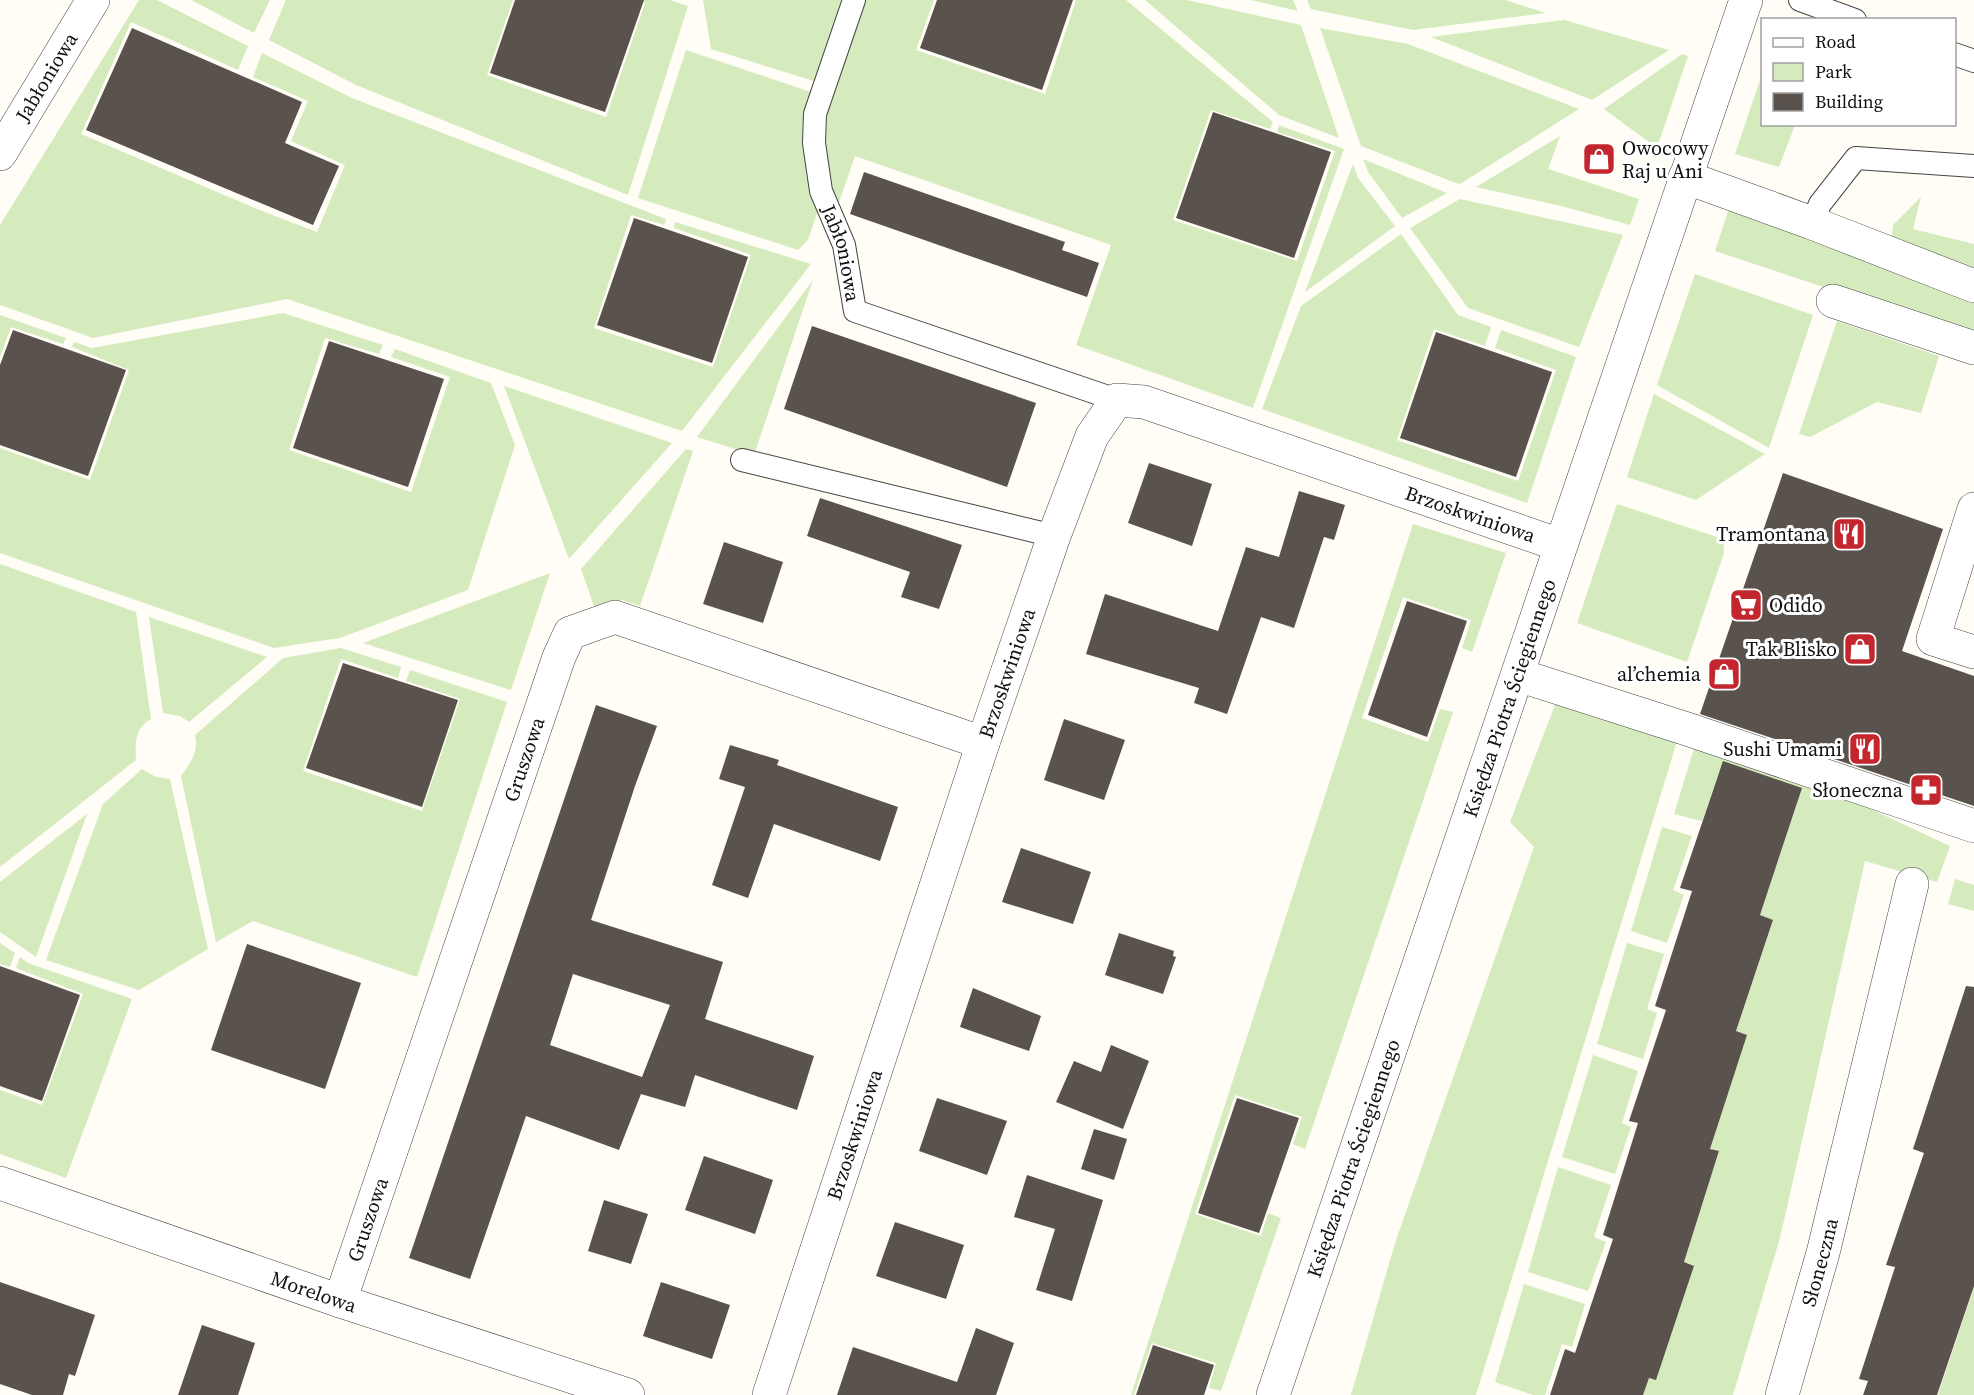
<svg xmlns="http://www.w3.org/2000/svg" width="1974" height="1395" viewBox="0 0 1974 1395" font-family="'Source Serif 4',serif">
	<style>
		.green { fill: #d5ebbd }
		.building { fill: #5a524d; fill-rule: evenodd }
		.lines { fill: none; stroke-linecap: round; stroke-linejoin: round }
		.service-casing { stroke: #444; stroke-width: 24 }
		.minor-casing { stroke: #444; stroke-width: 34 }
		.service { stroke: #fff; stroke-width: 22 }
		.minor { stroke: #fff; stroke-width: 33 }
		.labels { text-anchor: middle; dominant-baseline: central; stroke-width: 6; stroke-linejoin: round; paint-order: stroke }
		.street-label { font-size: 20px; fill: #111; stroke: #fff }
		.poi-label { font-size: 20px; fill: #111; stroke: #fff; text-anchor: end }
	</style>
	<rect width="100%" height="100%" fill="#fffdf5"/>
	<g class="green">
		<path d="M139 0H157L248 46 238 70 131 22 81 134 262 211 317 232 345 165 291 141 308 101 253 77 262 53 352 98 666 219 664 225 631 215 594 328 713 367 751 255 674 228 675 222 811 264 682 431 287 299 93 338 0 305V225Z"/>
		<path d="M191 0H270L254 33Z"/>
		<path d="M286 0H513L487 75 606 117 645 3 636 0H670L688 6 628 195 356 85 269 40Z"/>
		<path d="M703 0H846L817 82 711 49Z"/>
		<path d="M861 0H934L916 50 1045 94 1076 0H1126L1273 122 1270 129 1211 110 1173 220 1297 261 1335 151 1277 132 1279 125 1344 149 1253 408 1076 345 1111 245 855 156 837 208 827 183 823 113Z"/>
		<path d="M1145 0H1187L1301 25 1339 138 1279 115Z"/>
		<path d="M1251 0H1293L1298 11Z"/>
		<path d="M1307 0H1505L1546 13 1413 30 1311 9Z"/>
		<path d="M1564 20 1669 50 1592 100 1431 37Z"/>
		<path d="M1320 28 1408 44 1579 109 1460 184 1453 182 1361 146Z"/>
		<path d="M686 50 814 93 818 211 808 240 798 250 638 198Z"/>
		<path d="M1682 54 1688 56 1657 148 1604 109Z"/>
		<path d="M1762 74V124L1795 125 1779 167 1735 154Z"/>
		<path d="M1560 136 1548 169 1639 199 1630 225 1561 206 1476 187Z"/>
		<path d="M1363 159 1447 193 1402 218 1368 172Z"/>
		<path d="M1353 164 1358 178 1395 226 1305 292Z"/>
		<path d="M1921 197 1913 229 1974 244V271L1892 238 1893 225Z"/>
		<path d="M1460 199 1623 235 1579 347 1468 308 1410 228Z"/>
		<path d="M1730 205 1974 297V337L1715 251Z"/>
		<path d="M1401 234 1458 315 1491 327 1485 346 1434 329 1397 440 1518 481 1556 370 1495 348 1501 330 1576 357 1527 503 1262 409 1301 306Z"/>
		<path d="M1695 274 1813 315 1769 448 1657 385Z"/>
		<path d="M813 280 754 455 697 437Z"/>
		<path d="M283 313 383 345 379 354 325 338 289 450 411 492 450 377 391 357 395 349 491 383 515 445 468 590 340 638 274 648 0 553V448L90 480 129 370 72 347 74 342 92 348Z"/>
		<path d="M0 315 66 338 63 344 11 327 0 357Z"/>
		<path d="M1837 321 1939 356 1921 413 1877 402 1810 437 1799 434Z"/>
		<path d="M504 386 672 443 569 559Z"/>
		<path d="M1654 394 1765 454 1696 500 1627 477Z"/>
		<path d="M686 449 693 451 640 606 622 600 595 609 581 569Z"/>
		<path d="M1617 504 1723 539 1724 553 1687 662 1577 623Z"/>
		<path d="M1413 524 1506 553 1472 652 1462 648 1471 620 1403 597 1362 718 1428 742 1440 709 1453 712 1305 1149 1293 1144 1302 1117 1235 1095 1195 1214 1261 1236 1268 1213 1281 1218 1221 1391 1209 1388 1216 1363 1152 1343 1134 1395H1131Z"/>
		<path d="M0 564 136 612 151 719C135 728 135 742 136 760L0 867Z"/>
		<path d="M550 573 511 690 363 643Z"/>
		<path d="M149 617 267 657 189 722 180 716 163 713Z"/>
		<path d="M341 648 401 667 398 678 341 659 303 771 422 811 460 699 406 681 410 670 507 702 417 977 253 921 216 942 181 776C190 763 199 753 195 735L283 658Z"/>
		<path d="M1558 697 1679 735 1476 1395H1351L1395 1243 1534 847 1510 822Z"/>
		<path d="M1694 748 1862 805 1950 846 1937 882 1865 861 1780 1238 1733 1395H1643L1649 1378 1656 1379 1694 1266 1684 1262 1719 1152 1710 1149 1747 1035 1736 1031 1773 921 1760 915 1797 804 1718 775 1702 821 1674 814Z"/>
		<path d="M142 769 156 777 170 779 208 949 139 990 46 960 103 804Z"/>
		<path d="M87 814 36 957 0 932V882Z"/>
		<path d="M1662 827 1692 836 1673 890 1684 895 1667 943 1631 931Z"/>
		<path d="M1955 879 1974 885V911L1948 904Z"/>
		<path d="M0 943 15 953 10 967 0 964Z"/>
		<path d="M1627 943 1664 954 1647 1009 1657 1013 1643 1059 1597 1044Z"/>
		<path d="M20 957 28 963 132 999 66 1178 0 1154V1090L42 1105 83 994 16 968Z"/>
		<path d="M1593 1055 1638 1071 1622 1123 1631 1127 1615 1174 1562 1157Z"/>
		<path d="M1558 1167 1611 1185 1594 1237 1606 1242 1588 1291 1528 1272Z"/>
		<path d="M1974 1264V1395H1938L1972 1293Z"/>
		<path d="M1524 1284 1585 1304 1572 1347 1562 1344 1545 1395H1533L1495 1382Z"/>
	</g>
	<g class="building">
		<path d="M515 0H644L605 112 490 73Z"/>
		<path d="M937 0H1073L1042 90 920 48Z"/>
		<path d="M132 28 302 102 285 143 339 166 313 225 86 130Z"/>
		<path d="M1213 112 1331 152 1294 258 1176 218Z"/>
		<path d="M864 172 1065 242 1062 250 1099 263 1087 297 850 214Z"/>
		<path d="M634 218 748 257 712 363 597 325Z"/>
		<path d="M812 326 1036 403 1007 487 784 409Z"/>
		<path d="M13 330 126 370 88 476 0 445V365Z"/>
		<path d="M1436 332 1552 372 1516 477 1400 438Z"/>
		<path d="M329 341 444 379 408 487 293 448Z"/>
		<path d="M1149 463 1212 484 1192 546 1128 523Z"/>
		<path d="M1783 473 1943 529 1902 651 1974 676V806L1700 714Z"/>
		<path d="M1299 491 1345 505 1334 540 1324 537 1294 628 1261 617 1227 714 1194 703 1199 688 1086 654 1105 594 1218 631 1246 547 1279 557Z"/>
		<path d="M820 498 962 545 939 609 901 597 910 572 807 536Z"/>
		<path d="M724 542 783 562 763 623 703 604Z"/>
		<path d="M1407 601 1467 621 1427 737 1368 715Z"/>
		<path d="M343 663 458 700 422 807 306 768Z"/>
		<path d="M596 705 657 726 635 786 591 920 723 962 705 1019 814 1056 797 1110 695 1075 685 1107 641 1094 619 1150 526 1116 470 1279 409 1258ZM573 974 670 1005 642 1077 550 1045Z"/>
		<path d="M1064 719 1125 740 1104 800 1044 780Z"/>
		<path d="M730 745 779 760 777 765 898 807 880 861 774 824 748 898 712 885 745 787 719 779Z"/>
		<path d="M1723 761 1802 788 1760 915 1773 920 1736 1031 1747 1035 1710 1149 1719 1151 1684 1262 1694 1266 1656 1380 1649 1378 1643 1395H1550L1565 1349 1575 1353 1613 1239 1603 1235 1638 1123 1629 1121 1666 1010 1655 1006 1692 891 1680 888Z"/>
		<path d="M1021 848 1091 872 1073 924 1002 902Z"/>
		<path d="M1119 933 1174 951 1173 956 1176 957 1163 994 1105 975Z"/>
		<path d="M247 944 361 983 325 1089 211 1050Z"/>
		<path d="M0 966 80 995 42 1101 0 1086Z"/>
		<path d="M1966 986 1974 987V1286L1937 1395H1863L1868 1381 1859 1379 1895 1267 1886 1265 1924 1153 1913 1149Z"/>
		<path d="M973 988 1041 1016 1029 1051 960 1027Z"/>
		<path d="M1111 1045 1149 1061 1123 1129 1056 1102 1074 1061 1101 1072Z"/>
		<path d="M937 1098 1007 1121 987 1175 919 1151Z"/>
		<path d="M1237 1098 1299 1118 1259 1233 1198 1213Z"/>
		<path d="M1094 1129 1127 1139 1114 1180 1081 1169Z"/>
		<path d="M704 1156 773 1180 755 1234 685 1210Z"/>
		<path d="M1027 1175 1103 1200 1072 1301 1036 1290 1055 1229 1014 1217Z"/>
		<path d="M604 1200 648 1214 631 1264 588 1251Z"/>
		<path d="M895 1222 964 1245 946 1299 876 1276Z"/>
		<path d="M0 1282 95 1315 75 1376 69 1374 63 1395H32L0 1384Z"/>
		<path d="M661 1282 730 1305 712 1359 643 1336Z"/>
		<path d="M202 1325 255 1343 238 1395H178Z"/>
		<path d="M976 1328 1014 1343 996 1395H837L853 1347 957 1382Z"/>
		<path d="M1153 1345 1214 1365 1204 1395H1136Z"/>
	</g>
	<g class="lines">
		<defs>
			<g id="service">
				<path id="s1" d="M854 0 815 114 814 143 821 191 844 245 855 311 1117 400"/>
				<path d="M1800 0 1855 20"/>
				<path d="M1954 54 1974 61"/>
				<path d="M1812 223 1820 204 1856 158 1974 166"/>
				<path d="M742 460 1054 536"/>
			</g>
			<g id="minor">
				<path id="s2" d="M0 154 93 0"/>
				<path d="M1685 177 1812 223 1974 286"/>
				<path d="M1833 301 1974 348"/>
				<path d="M1974 509 1933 639 1974 652"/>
				<path d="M1518 675 1687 729 1974 826"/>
				<path id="s3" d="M0 1183 340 1301 628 1395"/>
				<path id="s4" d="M340 1301 559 657 570 633 615 617 983 743"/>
				<path id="s5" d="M769 1395 983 743 1054 536 1092 436 1117 400 1144 402 1560 545"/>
				<path id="s6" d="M1273 1395 1746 0"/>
				<path id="s7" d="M1782 1395 1823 1253 1912 884"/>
			</g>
		</defs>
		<use href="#service" class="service-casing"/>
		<use href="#minor" class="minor-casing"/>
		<use href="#service" class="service"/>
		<use href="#minor" class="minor"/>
	</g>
	<defs>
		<symbol id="shop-square" viewBox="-11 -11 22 22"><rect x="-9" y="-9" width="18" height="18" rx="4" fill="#c4262e" stroke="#fff"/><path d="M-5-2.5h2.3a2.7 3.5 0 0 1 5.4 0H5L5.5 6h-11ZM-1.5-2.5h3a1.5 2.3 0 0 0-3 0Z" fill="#fff"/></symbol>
		<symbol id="restaurant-square" viewBox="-11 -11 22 22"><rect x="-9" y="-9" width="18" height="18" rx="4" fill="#c4262e" stroke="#fff"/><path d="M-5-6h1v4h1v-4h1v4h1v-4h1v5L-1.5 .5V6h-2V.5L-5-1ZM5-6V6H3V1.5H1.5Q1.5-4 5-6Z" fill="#fff"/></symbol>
		<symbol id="supermarket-square" viewBox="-11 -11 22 22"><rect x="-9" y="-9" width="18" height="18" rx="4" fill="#c4262e" stroke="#fff"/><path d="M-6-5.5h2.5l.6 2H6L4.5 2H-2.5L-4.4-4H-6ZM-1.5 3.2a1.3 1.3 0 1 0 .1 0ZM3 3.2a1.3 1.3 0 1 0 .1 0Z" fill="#fff"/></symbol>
		<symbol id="pharmacy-square" viewBox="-11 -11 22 22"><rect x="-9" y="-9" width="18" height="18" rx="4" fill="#c4262e" stroke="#fff"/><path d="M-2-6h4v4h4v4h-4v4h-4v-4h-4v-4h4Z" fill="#fff"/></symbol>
	</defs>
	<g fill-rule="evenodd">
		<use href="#shop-square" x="1580" y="140" width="38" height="38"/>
		<use href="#restaurant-square" x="1830" y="515" width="38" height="38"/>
		<use href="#supermarket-square" x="1727" y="586" width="38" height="38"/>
		<use href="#shop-square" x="1841" y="630" width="38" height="38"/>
		<use href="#shop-square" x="1705" y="655" width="38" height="38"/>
		<use href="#restaurant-square" x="1846" y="730" width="38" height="38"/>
		<use href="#pharmacy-square" x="1907" y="771" width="38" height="38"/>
	</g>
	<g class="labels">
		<g class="street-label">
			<text stroke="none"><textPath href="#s2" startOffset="90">Jabłoniowa</textPath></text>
			<text stroke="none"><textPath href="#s1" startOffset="264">Jabłoniowa</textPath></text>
			<text stroke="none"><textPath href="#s5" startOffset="1428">Brzoskwiniowa</textPath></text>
			<text stroke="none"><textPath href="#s5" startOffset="760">Brzoskwiniowa</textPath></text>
			<text stroke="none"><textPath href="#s6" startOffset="736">Księdza Piotra Ściegiennego</textPath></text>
			<text stroke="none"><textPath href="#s4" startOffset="572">Gruszowa</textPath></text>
			<text stroke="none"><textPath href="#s5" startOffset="274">Brzoskwiniowa</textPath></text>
			<text stroke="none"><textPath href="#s6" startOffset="250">Księdza Piotra Ściegiennego</textPath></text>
			<text stroke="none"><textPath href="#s4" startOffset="86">Gruszowa</textPath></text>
			<text stroke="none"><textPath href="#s7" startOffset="138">Słoneczna</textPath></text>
			<text stroke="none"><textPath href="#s3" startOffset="332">Morelowa</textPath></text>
		</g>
		<g class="poi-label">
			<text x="1622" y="148" text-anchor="start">Owocowy<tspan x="1622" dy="23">Raj u Ani</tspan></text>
			<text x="1826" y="534">Tramontana</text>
			<text x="1769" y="605" text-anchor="start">Odido</text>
			<text x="1837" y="649">Tak Blisko</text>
			<text x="1701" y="674">al’chemia</text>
			<text x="1842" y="749">Sushi Umami</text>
			<text x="1903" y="790">Słoneczna</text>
		</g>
	</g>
	<rect x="1761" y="18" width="195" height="108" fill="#ffffff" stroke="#a0a0a0" stroke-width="1.5"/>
	<rect x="1773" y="38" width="30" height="9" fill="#ffffff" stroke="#a0a0a0" stroke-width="1.5"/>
	<text x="1815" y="48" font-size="18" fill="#111111">Road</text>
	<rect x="1773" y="63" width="30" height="18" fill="#d5ebbd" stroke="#a0a0a0" stroke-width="1.5"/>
	<text x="1815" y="78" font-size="18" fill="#111111">Park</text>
	<rect x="1773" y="93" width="30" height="18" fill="#5a524d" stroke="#a0a0a0" stroke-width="1.5"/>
	<text x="1815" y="108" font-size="18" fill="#111111">Building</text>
</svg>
